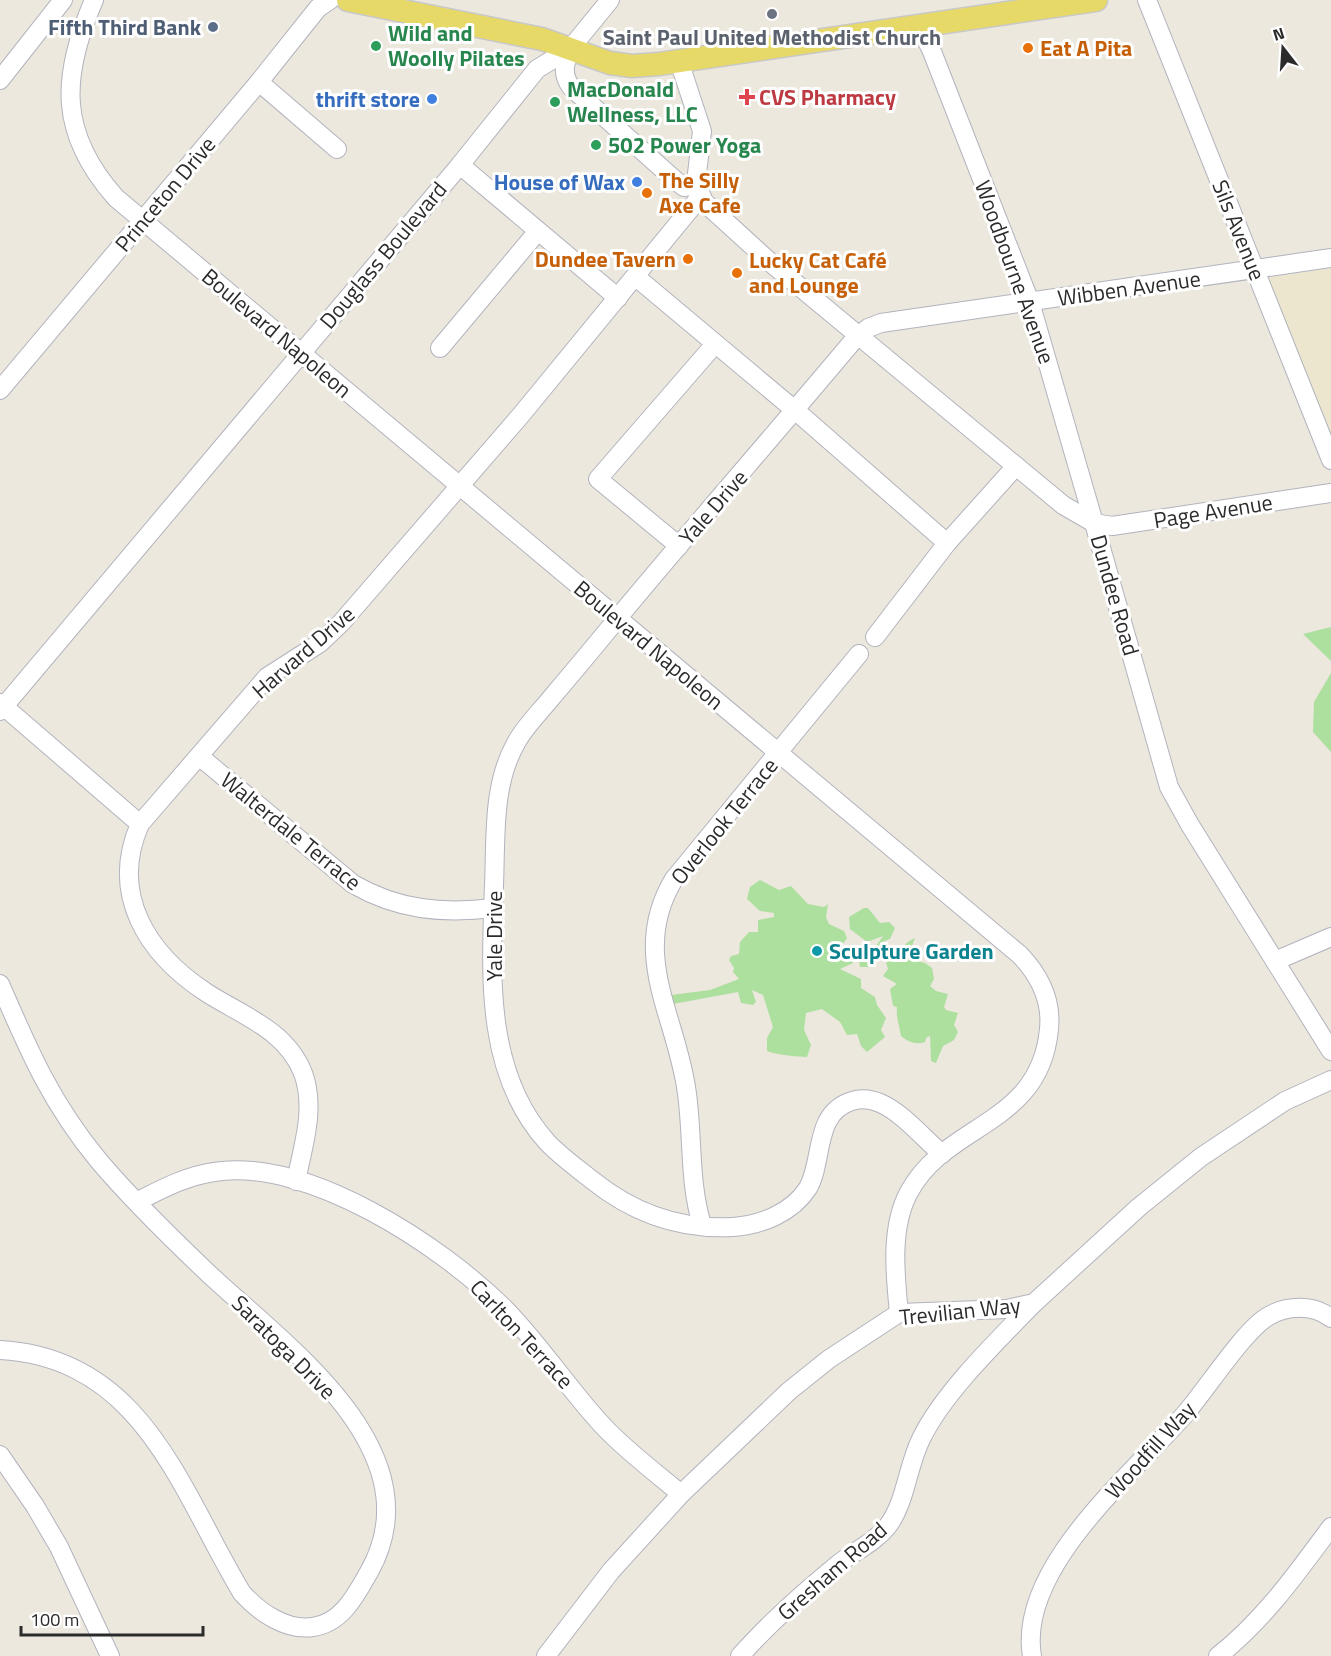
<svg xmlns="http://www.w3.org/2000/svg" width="1331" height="1656" viewBox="0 0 1331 1656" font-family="'Titillium Web',sans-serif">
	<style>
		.education { fill: #ece6cf }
		.green { fill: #addf9f }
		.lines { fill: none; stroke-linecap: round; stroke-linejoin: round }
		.minor-casing { stroke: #b2b3be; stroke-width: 20 }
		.major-casing { stroke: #c8c8c8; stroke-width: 25 }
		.minor { stroke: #fff; stroke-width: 18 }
		.major { stroke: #e7d968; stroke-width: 22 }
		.worship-dot { fill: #6b7280; stroke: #fff; stroke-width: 2 }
		.service-dot { fill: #5c6f8a; stroke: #fff; stroke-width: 2 }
		.leisure-dot { fill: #2e9e5b; stroke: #fff; stroke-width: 2 }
		.food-dot { fill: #e8710a; stroke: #fff; stroke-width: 2 }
		.health-dot { fill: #e0444e; stroke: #fff; stroke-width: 2 }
		.shop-dot { fill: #3f7fe0; stroke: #fff; stroke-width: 2 }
		.culture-dot { fill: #0f9aa8; stroke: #fff; stroke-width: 2 }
		.labels { text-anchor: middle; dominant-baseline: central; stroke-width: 6; stroke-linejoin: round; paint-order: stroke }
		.service-label { font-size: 22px; font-weight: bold; fill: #4e5e75; stroke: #fff; text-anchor: end }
		.leisure-label { font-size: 22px; font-weight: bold; fill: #27864d; stroke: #fff; text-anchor: start }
		.worship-label { font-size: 22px; font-weight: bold; fill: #5b616d; stroke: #fff }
		.food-label { font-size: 22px; font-weight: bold; fill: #c56008; stroke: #fff; text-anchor: start }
		.health-label { font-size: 22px; font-weight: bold; fill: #be3a42; stroke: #fff; text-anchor: start }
		.shop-label { font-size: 22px; font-weight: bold; fill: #366cbe; stroke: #fff; text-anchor: end }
		.street-label { font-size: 22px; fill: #2b2b2b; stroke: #fff }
		.culture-label { font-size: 22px; font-weight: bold; fill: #0d838f; stroke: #fff; text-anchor: start }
	</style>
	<rect width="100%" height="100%" fill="#ece8de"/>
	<path class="education" d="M1331 268V434L1267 278Z"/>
	<g class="green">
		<path d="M1331 627V661L1303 634Z"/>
		<path d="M1331 673V752L1313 732 1314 702Z"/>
		<path d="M760 880 779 890 791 886 808 904 824 907 828 904 826 917 829 924 844 931 847 938 840 948 844 952 845 959 849 958 853 963 840 969 861 979V988L875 997 877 1005 886 1018 881 1030 885 1037 867 1052 861 1046 857 1034 847 1035 840 1022 822 1009 806 1013 804 1030 811 1045 807 1057C799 1057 772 1054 767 1051V1038L773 1027 763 995 752 990 756 1002 753 1005 741 1003 738 992 673 1004 671 995 710 990 739 979 733 972 734 968 729 960 731 956 739 954 740 942 749 932H758V920L774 917V913L760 911 747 899 750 887Z"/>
		<path d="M864 908H868L880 923 889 922 895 928 890 939 882 942 885 946 876 956 878 960 870 963 869 967H860L857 952 860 953 865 943 876 946 883 936 867 942 850 929 849 917Z"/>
		<path d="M915 938 909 953 914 960 925 963 932 968 934 979 930 986 936 991 948 994 944 1007 946 1010 958 1013 954 1025 958 1032 954 1040 943 1046 936 1063 931 1061 930 1036 926 1038 925 1042C916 1045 908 1042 901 1036 899 1025 896 1017 897 1007L893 1006 890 989 897 984 883 976 888 969 886 962C897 956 904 942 915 938Z"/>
	</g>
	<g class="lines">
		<defs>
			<g id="minor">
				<path d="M94 0C61 76 58 133 116 198L1020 955C1039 975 1052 1000 1049 1029 1040 1126 947 1122 909 1192 890 1227 895 1274 899 1313"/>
				<path d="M1147 0 1331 460"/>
				<path d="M919 26 931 49 1030 302 1094 523 1112 526 1331 493"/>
				<path d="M570 49C565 64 561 73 571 87L676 181 684 187 697 186"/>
				<path d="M679 61 702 131 696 182 704 202 771 263 1063 505 1094 523 1169 787 1190 825 1331 1051"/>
				<path d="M0 80 63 0"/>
				<path d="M259 82 337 149"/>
				<path d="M460 165 618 298"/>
				<path d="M636 277 803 417 947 543"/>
				<path d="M440 348 538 231"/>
				<path d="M0 390 259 82 318 8 330 0"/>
				<path d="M679 546 598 479 715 344"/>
				<path d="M875 637 947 543 1016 466"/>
				<path d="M0 703 140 824"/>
				<path d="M0 711 460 165 537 69 570 49 610 0"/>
				<path d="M199 756 353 884C398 910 442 914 494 908"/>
				<path d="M1275 961 1331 937"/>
				<path d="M0 984C29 1051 51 1103 99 1161 133 1201 172 1239 210 1275 286 1346 437 1452 369 1572 356 1595 342 1623 313 1627 286 1631 259 1612 242 1593 180 1490 143 1358 0 1350"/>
				<path d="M942 1154C923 1138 903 1113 880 1103 871 1099 861 1098 852 1101 813 1113 824 1160 808 1188 792 1213 761 1225 733 1227 679 1230 633 1213 592 1180 577 1168 560 1156 547 1142 484 1072 491 973 494 885 496 838 492 785 516 743 525 726 540 712 552 697 574 671 596 645 617 619 695 525 775 434 853 341L868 328 881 323 1331 258"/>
				<path d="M296 1181C303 1146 316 1108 303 1073 286 1030 243 1016 207 993 147 954 109 894 140 824L267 677 320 643 341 623 521 415 700 197"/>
				<path d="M138 1201C162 1189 186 1176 214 1172 308 1157 442 1246 506 1310 542 1347 570 1391 605 1428 628 1452 656 1473 681 1494"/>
				<path d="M702 1225C689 1183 693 1138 687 1094 678 1018 628 955 674 879L859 654"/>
				<path d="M0 1455 35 1506 59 1547 110 1656"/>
				<path d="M546 1656 611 1571 681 1494 789 1391 829 1359 899 1313 1007 1309 1034 1303 1139 1207 1201 1157 1285 1101 1331 1080"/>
				<path d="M740 1656C769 1623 802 1594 836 1566 852 1552 873 1544 887 1527 906 1503 907 1467 921 1439 943 1393 998 1340 1034 1303"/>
				<path d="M1032 1656C1017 1568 1133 1474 1185 1414 1206 1390 1243 1332 1267 1317 1286 1305 1313 1304 1331 1318"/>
				<path d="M1218 1656C1263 1621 1297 1573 1331 1527"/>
			</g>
			<path id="major" d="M348 0 542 39 610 63 632 66 659 64 1096 0"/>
		</defs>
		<use href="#minor" class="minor-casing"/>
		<use href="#major" class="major-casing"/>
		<use href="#minor" class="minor"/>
		<use href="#major" class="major"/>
	</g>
	<circle class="worship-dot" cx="772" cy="14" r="6"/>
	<circle class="service-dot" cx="213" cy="27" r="6"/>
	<g class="leisure-dot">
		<circle cx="376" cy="46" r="6"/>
		<circle cx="555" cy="102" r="6"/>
		<circle cx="596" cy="145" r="6"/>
	</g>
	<g class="food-dot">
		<circle cx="1028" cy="48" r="6"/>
		<circle cx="647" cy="193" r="6"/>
		<circle cx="688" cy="259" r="6"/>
		<circle cx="737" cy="273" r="6"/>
	</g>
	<path class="health-dot" d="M744 88h6v6h6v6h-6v6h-6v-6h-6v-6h6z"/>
	<g class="shop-dot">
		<circle cx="432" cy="99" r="6"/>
		<circle cx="637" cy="182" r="6"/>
	</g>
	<circle class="culture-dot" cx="817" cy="951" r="6"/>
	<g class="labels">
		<g class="service-label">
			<text x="201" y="27">Fifth Third Bank</text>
		</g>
		<g class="leisure-label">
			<text x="388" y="33">Wild and<tspan x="388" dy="25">Woolly Pilates</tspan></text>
			<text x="567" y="89">MacDonald<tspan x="567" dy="25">Wellness, LLC</tspan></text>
			<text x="608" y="145">502 Power Yoga</text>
		</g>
		<g class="worship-label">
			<text x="772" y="37">Saint Paul United Methodist Church</text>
		</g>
		<g class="food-label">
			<text x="1040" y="48">Eat A Pita</text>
			<text x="659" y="180">The Silly<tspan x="659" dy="25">Axe Cafe</tspan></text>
			<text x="676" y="259" text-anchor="end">Dundee Tavern</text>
			<text x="749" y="260">Lucky Cat Café<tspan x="749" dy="25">and Lounge</tspan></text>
		</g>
		<g class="health-label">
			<text x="759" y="97">CVS Pharmacy</text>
		</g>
		<g class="shop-label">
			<text x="420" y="99">thrift store</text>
			<text x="625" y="182">House of Wax</text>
		</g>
		<g class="street-label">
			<text transform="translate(165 194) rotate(-50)">Princeton Drive</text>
			<text transform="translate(1239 230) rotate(68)">Sils Avenue</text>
			<text transform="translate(383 255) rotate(-50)">Douglass Boulevard</text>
			<text transform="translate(1015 272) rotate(70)">Woodbourne Avenue</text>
			<text transform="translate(1129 288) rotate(-8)">Wibben Avenue</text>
			<text transform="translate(277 333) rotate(40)">Boulevard Napoleon</text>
			<text transform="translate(713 507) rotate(-49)">Yale Drive</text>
			<text transform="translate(1213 511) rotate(-9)">Page Avenue</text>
			<text transform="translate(1115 595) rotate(74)">Dundee Road</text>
			<text transform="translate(649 645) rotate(40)">Boulevard Napoleon</text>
			<text transform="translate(303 652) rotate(-41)">Harvard Drive</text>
			<text transform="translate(724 821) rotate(-51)">Overlook Terrace</text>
			<text transform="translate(291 831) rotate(39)">Walterdale Terrace</text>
			<text transform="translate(494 936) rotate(-90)">Yale Drive</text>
			<text transform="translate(960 1311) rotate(-6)">Trevilian Way</text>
			<text transform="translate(522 1334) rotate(47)">Carlton Terrace</text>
			<text transform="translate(284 1347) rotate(45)">Saratoga Drive</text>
			<text transform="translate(1150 1450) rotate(-48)">Woodfill Way</text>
			<text transform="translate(832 1571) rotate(-41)">Gresham Road</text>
		</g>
		<g class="culture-label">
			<text x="829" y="951">Sculpture Garden</text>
		</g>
	</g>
	<g transform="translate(1283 48) rotate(343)" stroke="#ffffff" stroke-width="4.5" paint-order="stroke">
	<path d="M0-4.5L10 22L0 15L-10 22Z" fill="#2b2b2b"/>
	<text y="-9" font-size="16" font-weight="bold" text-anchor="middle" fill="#2b2b2b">N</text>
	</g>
	<path d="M21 1626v9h182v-9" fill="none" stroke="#2b2b2b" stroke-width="3"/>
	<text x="30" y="1626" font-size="18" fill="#2b2b2b" stroke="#ffffff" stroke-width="4.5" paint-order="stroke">100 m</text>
</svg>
